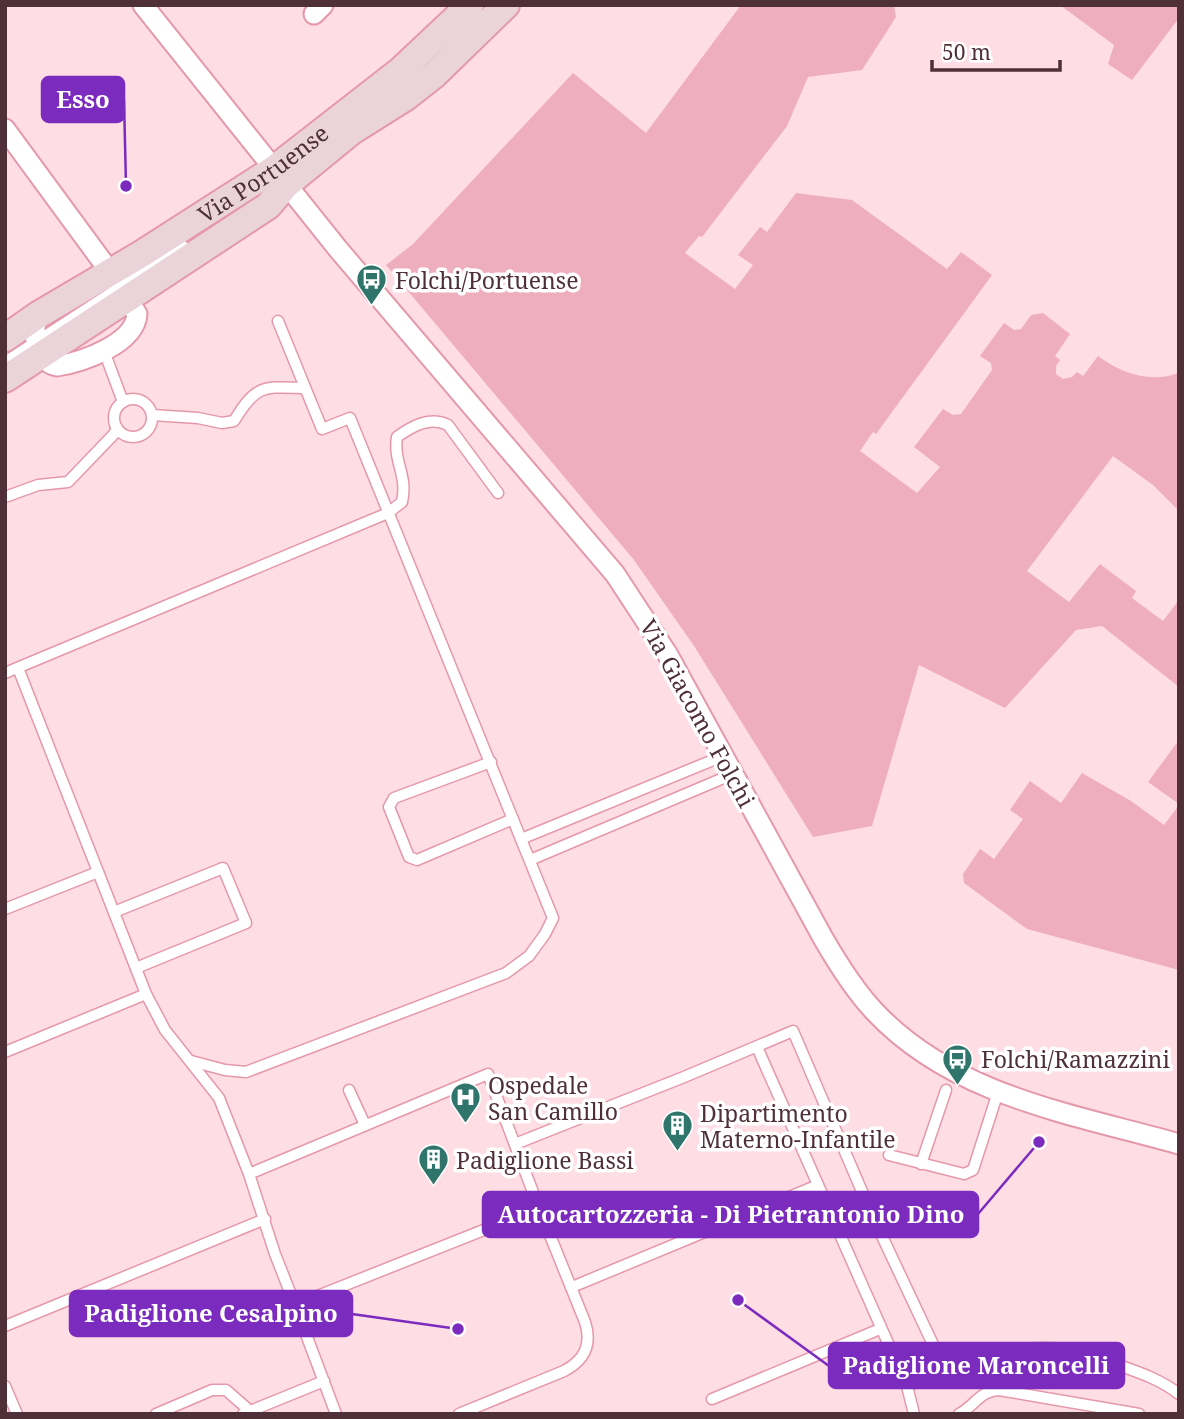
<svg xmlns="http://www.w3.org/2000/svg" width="1184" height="1419" viewBox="0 0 1184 1419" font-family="'Noto Serif',serif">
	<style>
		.green { fill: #efaebd }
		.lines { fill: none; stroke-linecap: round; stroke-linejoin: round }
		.lane-casing { stroke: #e598ab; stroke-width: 13 }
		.street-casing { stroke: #e598ab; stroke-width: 23 }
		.secondary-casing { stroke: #e598ab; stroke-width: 30 }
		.lane { stroke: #fff; stroke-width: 10 }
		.street { stroke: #fff; stroke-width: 19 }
		.secondary { stroke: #ead4da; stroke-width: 26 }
		.labels { text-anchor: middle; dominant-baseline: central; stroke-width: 7; stroke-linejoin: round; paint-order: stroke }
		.street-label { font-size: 23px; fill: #4f3038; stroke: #fff }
		.poi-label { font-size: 23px; fill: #4f3038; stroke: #fff; text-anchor: start }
		.leader { fill: none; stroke: #7b2cbf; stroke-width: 2.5 }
		.callout-dot { fill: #7b2cbf; stroke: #fff; stroke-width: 2.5 }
		.callout { fill: #7b2cbf; stroke: #7b2cbf; stroke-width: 2.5 }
		.callout-label { font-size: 24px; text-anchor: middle; font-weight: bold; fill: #fff }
	</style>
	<rect width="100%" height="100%" fill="#ffdde5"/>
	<g class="green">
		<path d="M741 5H894L896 17 862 70 808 77 787 126 702 237 699 236 685 253 735 289 753 265 738 255 760 227 767 232 796 193 852 200 947 269 961 252 992 275 876 434 873 432 860 451 917 493 940 467 914 447 943 409 953 415 961 414 992 370 991 363 980 356 1004 323 1014 330 1021 329 1031 315 1043 313 1070 334 1055 356 1060 360 1056 366V374L1063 379 1072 377 1077 372 1083 376 1098 356C1122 374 1150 383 1179 373V511L1153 485 1113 456 1027 571 1069 602 1100 564 1136 591 1132 598 1163 621 1179 600V687L1102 626 1076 630 1005 708 919 665 872 826 813 837 694 646 634 560 386 265 413 244 573 73 646 133Z"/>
		<path d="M1060 5H1179V18L1132 80 1108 64 1114 45Z"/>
		<path d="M1179 740V804L1148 782Z"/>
		<path d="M1082 773 1131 801 1164 825 1179 805V970L1027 929 964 883 963 874 980 849 994 859 1023 819 1010 810 1030 781 1061 803Z"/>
	</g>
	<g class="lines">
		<defs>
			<g id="lane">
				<path d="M104 351 123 402"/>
				<path d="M5 362 183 246"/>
				<circle cx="133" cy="418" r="19"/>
				<path d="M152 415 198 418 222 423 234 421C257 383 264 387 305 388"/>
				<path d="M5 497 38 485 68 482 114 434 117 428"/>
				<path d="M18 668 146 994 165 1030 219 1098 249 1174 275 1254 295 1305 539 1208 488 1074 249 1174"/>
				<path d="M5 673 388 513 402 502C408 475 393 462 397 437 412 426 430 416 448 425L498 493"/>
				<path d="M491 762 394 798 389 807 409 857 417 860 513 819"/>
				<path d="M521 839 723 756"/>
				<path d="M530 860 733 774"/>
				<path d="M5 909 98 872"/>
				<path d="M114 912 223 868 246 923 136 968"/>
				<path d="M757 1047 907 1386 914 1414"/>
				<path d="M5 1052 146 994"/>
				<path d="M191 1061 225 1070 246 1072 506 973 529 956 545 934 553 918 350 418 322 429 278 321"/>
				<path d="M349 1090 365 1125"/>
				<path d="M515 1144 684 1077 793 1031 873 1217 945 1370"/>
				<path d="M889 1155 964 1174 973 1170 998 1092"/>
				<path d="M921 1164 946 1090"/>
				<path d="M572 1287 818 1185"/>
				<path d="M295 1305 336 1414"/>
				<path d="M5 1326 265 1219"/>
				<path d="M5 1386 17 1414"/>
				<path d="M907 1386C957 1365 1013 1341 1069 1350 1086 1353 1104 1360 1121 1366 1141 1373 1161 1380 1179 1394"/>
				<path d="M712 1399 880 1329"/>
				<path d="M156 1414 212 1390H226L250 1411"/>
				<path d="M243 1414 324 1381"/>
				<path d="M459 1414 564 1371C585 1360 592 1344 585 1322L539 1208"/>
				<path d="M959 1414C975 1406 979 1391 999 1390L1139 1414"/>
			</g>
			<g id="street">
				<path d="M143 5 338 249 615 574 668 655 823 938C838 964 854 990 875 1012 954 1096 1073 1114 1179 1144"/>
				<path d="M314 14 323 5"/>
				<path d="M5 129 110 272 137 314C135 344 82 362 57 366 36 362 31 331 38 315"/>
			</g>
			<g id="secondary">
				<path id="s1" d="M5 338 38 315 143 253 274 169 401 70 470 5"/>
				<path d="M5 379 268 206 286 185 352 131 406 97 434 75 506 5"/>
			</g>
		</defs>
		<use href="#lane" class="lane-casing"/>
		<use href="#street" class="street-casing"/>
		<use href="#secondary" class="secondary-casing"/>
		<use href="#lane" class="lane"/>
		<use href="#street" class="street"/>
		<use href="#secondary" class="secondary"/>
	</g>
	<defs>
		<symbol id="bus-pin" viewBox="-11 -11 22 30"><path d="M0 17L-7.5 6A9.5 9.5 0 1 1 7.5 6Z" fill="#2f756c" stroke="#fff"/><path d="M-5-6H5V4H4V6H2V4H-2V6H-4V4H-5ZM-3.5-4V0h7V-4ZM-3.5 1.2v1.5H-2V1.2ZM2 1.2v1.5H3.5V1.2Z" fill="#fff"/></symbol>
		<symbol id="hospital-pin" viewBox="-11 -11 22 30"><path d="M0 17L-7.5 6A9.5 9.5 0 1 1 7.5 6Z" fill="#2f756c" stroke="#fff"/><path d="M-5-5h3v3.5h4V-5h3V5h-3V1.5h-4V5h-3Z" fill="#fff"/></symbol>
		<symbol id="building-pin" viewBox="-11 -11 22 30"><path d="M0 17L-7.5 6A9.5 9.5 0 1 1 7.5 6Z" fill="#2f756c" stroke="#fff"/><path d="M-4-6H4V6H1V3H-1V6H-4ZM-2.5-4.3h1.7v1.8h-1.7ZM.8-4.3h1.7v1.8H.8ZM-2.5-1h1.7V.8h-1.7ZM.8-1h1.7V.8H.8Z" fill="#fff"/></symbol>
	</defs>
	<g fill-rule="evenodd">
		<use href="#bus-pin" x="354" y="262" width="35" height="47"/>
		<use href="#bus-pin" x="940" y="1042" width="35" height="47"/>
		<use href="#hospital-pin" x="448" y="1080" width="35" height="47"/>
		<use href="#building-pin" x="660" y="1108" width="35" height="47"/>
		<use href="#building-pin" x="416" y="1142" width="35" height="47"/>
	</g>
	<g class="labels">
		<g class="street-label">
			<text stroke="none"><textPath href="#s1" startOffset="306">Via Portuense</textPath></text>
			<text transform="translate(698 713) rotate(61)">Via Giacomo Folchi</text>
		</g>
		<g class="poi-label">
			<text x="395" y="280">Folchi/Portuense</text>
			<text x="981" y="1059">Folchi/Ramazzini</text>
			<text x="488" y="1085">Ospedale<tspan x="488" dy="26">San Camillo</tspan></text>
			<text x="700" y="1113">Dipartimento<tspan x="700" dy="26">Materno-Infantile</tspan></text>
			<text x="456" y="1160">Padiglione Bassi</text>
		</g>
	</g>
	<path class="leader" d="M126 186L124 100M1039 1142L978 1214M458 1329L352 1314M738 1300L829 1366"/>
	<g class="callout-dot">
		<circle cx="126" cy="186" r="7"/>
		<circle cx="1039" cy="1142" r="7"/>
		<circle cx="458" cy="1329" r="7"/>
		<circle cx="738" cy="1300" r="7"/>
	</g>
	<g class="callout">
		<rect x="42" y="77" width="82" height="45" rx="7"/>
		<rect x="483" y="1192" width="495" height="45" rx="7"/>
		<rect x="70" y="1291" width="282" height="45" rx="7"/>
		<rect x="829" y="1343" width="295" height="45" rx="7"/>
	</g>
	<g class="callout-label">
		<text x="83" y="108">Esso</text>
		<text x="731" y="1223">Autocartozzeria - Di Pietrantonio Dino</text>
		<text x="211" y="1322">Padiglione Cesalpino</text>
		<text x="976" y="1374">Padiglione Maroncelli</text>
	</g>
	<rect width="1184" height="1419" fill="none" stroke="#4f3038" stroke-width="14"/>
	<path d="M932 60v10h128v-10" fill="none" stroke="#4f3038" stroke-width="3.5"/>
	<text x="942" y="60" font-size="21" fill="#4f3038" stroke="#ffffff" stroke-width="5" paint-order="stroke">50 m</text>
</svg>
